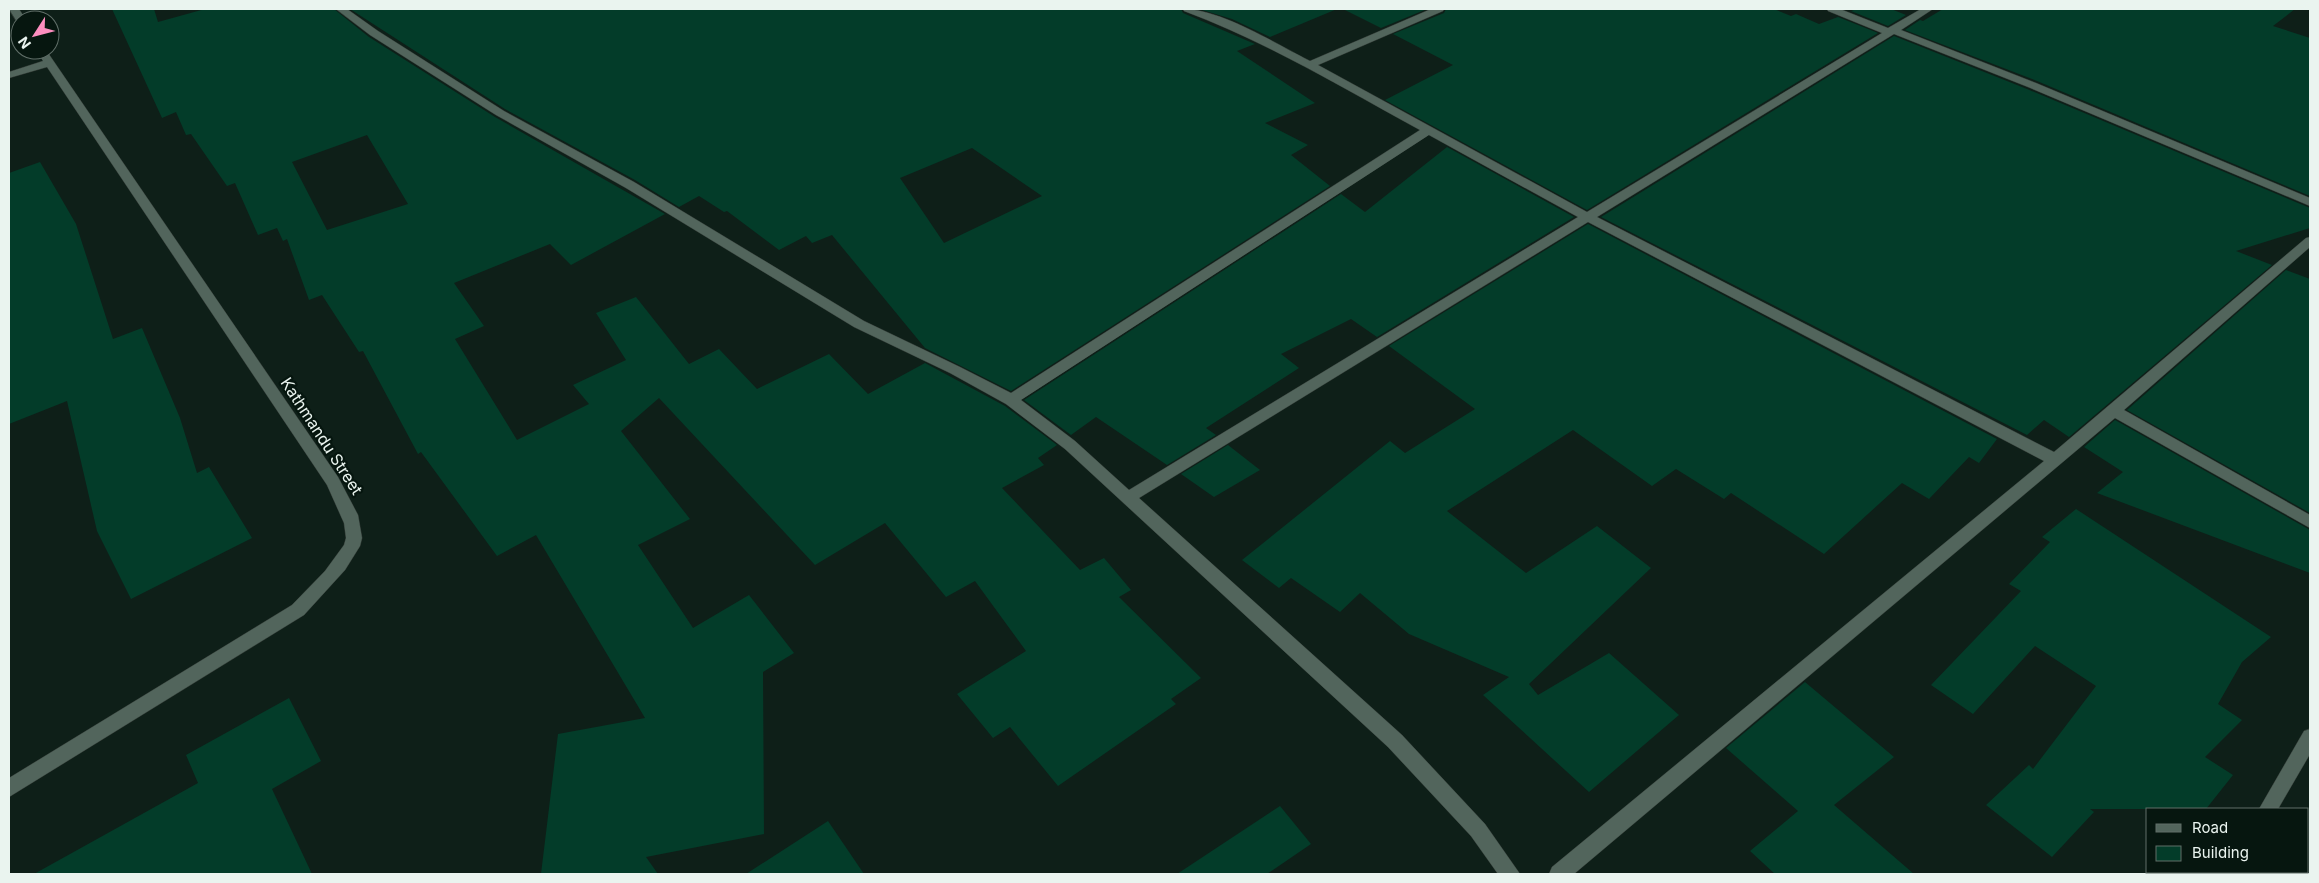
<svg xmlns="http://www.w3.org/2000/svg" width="2319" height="883" viewBox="0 0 2319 883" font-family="Inter,sans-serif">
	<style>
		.building { fill: #033c29; fill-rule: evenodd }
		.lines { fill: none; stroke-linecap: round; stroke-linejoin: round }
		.minor-casing { stroke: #2f3833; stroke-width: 1 }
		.minor { fill: #52655c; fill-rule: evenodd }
		.labels { text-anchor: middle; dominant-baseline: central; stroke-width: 4.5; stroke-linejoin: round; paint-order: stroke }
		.street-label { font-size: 16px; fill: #eaf4ef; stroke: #06160f }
	</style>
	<rect width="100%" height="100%" fill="#0e1f18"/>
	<g class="building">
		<path d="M112 9H154L158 22 205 9H334L369 37 495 117 665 214 571 265 550 244 454 283 484 326 455 339 517 440 589 404 573 385 626 360 596 313 636 297 689 364 719 349 757 389 829 354 868 394 925 363 1005 406 1057 445 1038 458 1044 465 1002 488 1080 570 1104 558 1131 590 1119 597 1201 678 1171 699 1176 704 1058 786 1010 727 993 738 957 694 1026 651 975 581 946 597 885 523 815 565 659 398 621 431 690 519 638 545 693 628 749 595 794 653 763 672 764 834 646 857 658 874H541L558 734 645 718 536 535 497 556 421 452 418 454 363 351 359 352 322 295 309 300 287 239 283 241 277 228 258 235 235 183 227 186 191 134 186 135 176 112 162 118ZM367 135 408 204 327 230 292 162Z"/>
		<path d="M350 9H1181L1183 13 1255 44 1237 51 1315 103 1265 123 1308 145 1291 155 1330 186 1011 391 925 348 832 235 812 243 806 236 779 250 727 211 724 212 699 196 679 207 635 180 505 109ZM972 148 1042 196 944 243 900 178Z"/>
		<path d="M1199 9H1337L1270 37 1232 19Z"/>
		<path d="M1343 9H1427L1381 28Z"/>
		<path d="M1446 9H1774L1791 16 1796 14 1819 24 1838 17 1878 33 1587 210 1385 100 1453 65 1393 34 1444 13Z"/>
		<path d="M1857 9H1891L1906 15 1888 26 1851 11Z"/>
		<path d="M1943 9H2295L2273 26 2310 38V196L2037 81 1905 30 1920 20 1923 21Z"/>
		<path d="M1894 36 2027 89 2310 208V228L2236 251 2272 265 2069 437 2044 420 2027 435 1601 217Z"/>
		<path d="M1447 147 1574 217 1377 337 1351 319 1281 354 1299 368 1206 428 1216 435 1167 465 1096 417 1071 435 1024 400 1341 194 1365 212Z"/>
		<path d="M40 162 76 224 113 339 142 328 180 418 197 473 209 467 252 538 131 599 97 531 67 401 9 424V173Z"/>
		<path d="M1588 224 1997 439 1979 463 1969 457 1929 499 1902 483 1824 554 1731 493 1724 499 1676 469 1652 486 1573 430 1447 511 1526 573 1597 526 1651 568 1529 684 1538 695 1609 653 1679 715 1589 792 1483 695 1509 677 1409 634 1360 593 1340 612 1291 578 1279 588 1242 560 1390 441 1405 453 1475 409 1389 346Z"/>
		<path d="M2286 270 2310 279V513L2127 410Z"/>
		<path d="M2115 420 2310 530V573L2097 493 2123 472 2084 447Z"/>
		<path d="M1228 445 1260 470 1214 497 1181 474Z"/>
		<path d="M2076 509 2271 637 2242 662 2218 704 2242 720 2205 757 2233 775 2206 809H2090L2094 812 2052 857 1986 805 2029 765 2033 769 2096 686 2035 646 1973 714 1931 685 2021 591 2009 584 2050 542 2042 537Z"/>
		<path d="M1805 682 1894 757 1834 805 1914 874H1775L1750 851 1798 811 1726 748Z"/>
		<path d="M289 698 321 761 272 789 312 874H34L198 783 186 755Z"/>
		<path d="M1280 806 1311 844 1267 874H1177Z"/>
		<path d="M828 821 864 874H746Z"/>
	</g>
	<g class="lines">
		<defs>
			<g id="minor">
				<path d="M9 9H19L26 20 17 22Z"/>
				<path d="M336 9H347L378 31 504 111 634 182 864 321 960 367 1011 393 1420 130C1343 88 1267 42 1184 11L1183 9C1221 9 1276 44 1310 61L1431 9H1444L1443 11 1318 65 1587 212 1882 33 1828 11 1827 9H1840L1888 28 1921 9H1933L1901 30 2036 83 2310 198V206L2028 87 1894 34 1597 217 2054 452 2306 238 2310 237V247L2124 410 2310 515V528L2115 418 1574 874H1549L1552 867 2044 461 1588 222 1139 498 1402 735 1485 824 1520 874H1498L1471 836 1388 747 1065 449 1006 404 950 373 854 327 626 188 496 115 370 35ZM1429 135 1578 217 1129 490 1075 441 1021 400Z"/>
				<path d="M36 50H46L338 477 358 515 362 538 360 546 345 570 304 615 9 797V778L292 605 325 571 344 545 346 538 344 523 327 485 47 67 9 78V72L43 61Z"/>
				<path d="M2310 729V754L2278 809H2259L2304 731Z"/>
				<path d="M2223 872H2244L2243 874H2222Z"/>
			</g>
		</defs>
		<use href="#minor" class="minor-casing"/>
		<use href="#minor" class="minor"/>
	</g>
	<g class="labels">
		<g class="street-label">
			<text transform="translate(322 436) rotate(57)">Kathmandu Street</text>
		</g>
	</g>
	<rect width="2319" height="883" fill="none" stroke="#eaf4ef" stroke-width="20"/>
	<rect x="2146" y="808" width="162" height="65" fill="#06160f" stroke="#616f69"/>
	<rect x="2156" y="824" width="25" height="8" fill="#52655c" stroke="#616f69"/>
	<text x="2192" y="833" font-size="15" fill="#eaf4ef">Road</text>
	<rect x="2156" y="846" width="25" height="15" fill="#033c29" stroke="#616f69"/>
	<text x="2192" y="858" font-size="15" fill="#eaf4ef">Building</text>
	<g transform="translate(35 35) rotate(234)"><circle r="24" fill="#06160f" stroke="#616f69"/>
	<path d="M0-4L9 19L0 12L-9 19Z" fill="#fd8ebf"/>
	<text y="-8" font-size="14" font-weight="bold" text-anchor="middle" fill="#eaf4ef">N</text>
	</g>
</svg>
